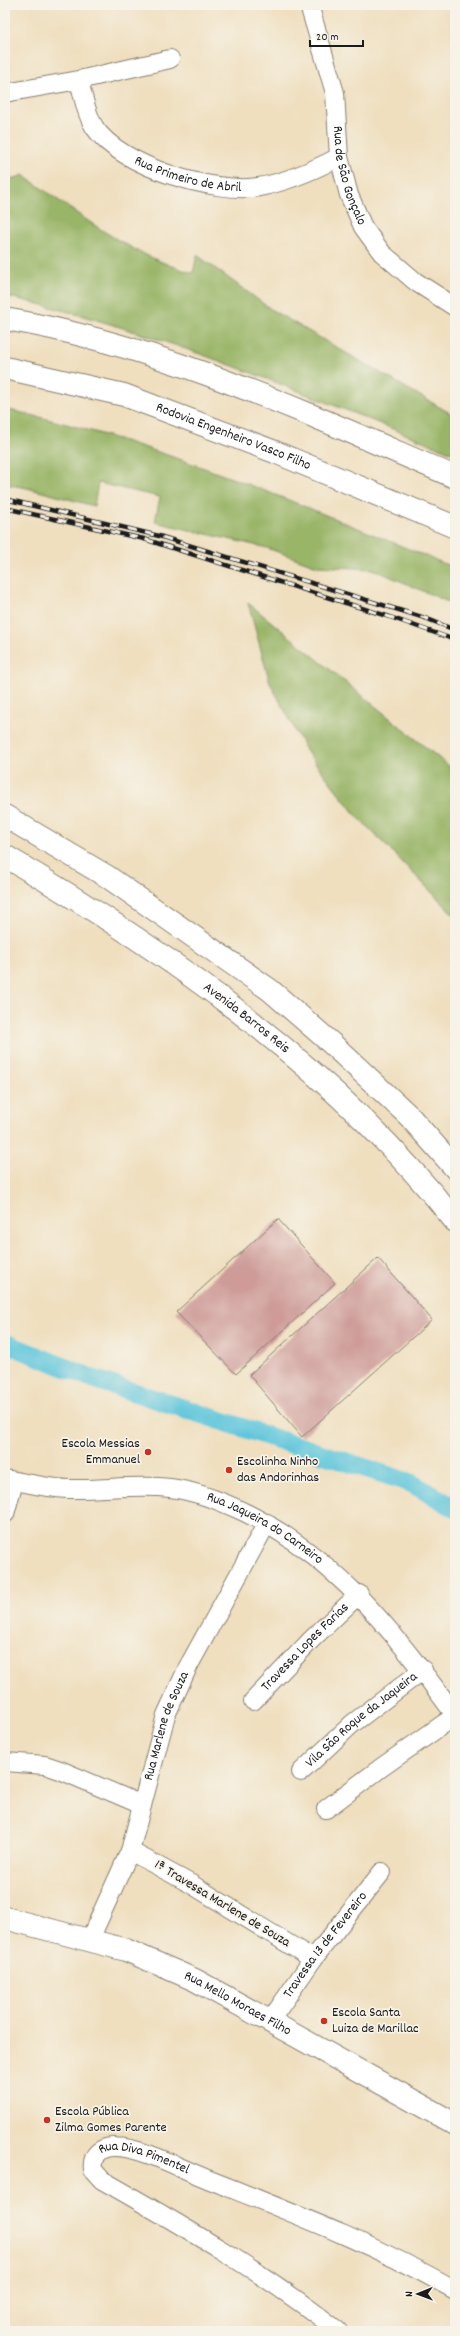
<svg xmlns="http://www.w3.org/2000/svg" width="460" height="2336" viewBox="0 0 460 2336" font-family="Dekko,sans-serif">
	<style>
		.forest { fill: #99b567; stroke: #5a6842 }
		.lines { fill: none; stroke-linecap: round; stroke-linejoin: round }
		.canal { stroke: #5fc6db; stroke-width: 19 }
		.building { fill: #ce9b98 }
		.minor-casing { stroke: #867e6e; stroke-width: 20 }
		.major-casing { stroke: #867e6e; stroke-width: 24 }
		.highway-casing { stroke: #867e6e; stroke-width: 24 }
		.minor { stroke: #fff; stroke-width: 18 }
		.major { stroke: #fff; stroke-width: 22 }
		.highway { stroke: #fff; stroke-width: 22 }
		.rail-casing { stroke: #1c1c1c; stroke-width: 4.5 }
		.rail { stroke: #f7f3e8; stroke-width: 3; stroke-dasharray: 9; stroke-linecap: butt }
		.poi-dot { fill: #c8321e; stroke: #f7f3e8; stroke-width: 1.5 }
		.labels { text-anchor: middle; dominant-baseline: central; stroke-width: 3.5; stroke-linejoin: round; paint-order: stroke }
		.street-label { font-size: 14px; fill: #1c1c1c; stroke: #f7f3e8 }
		.poi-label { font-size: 14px; fill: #1c1c1c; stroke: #f7f3e8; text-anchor: start }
	</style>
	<rect width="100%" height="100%" fill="#f7f3e8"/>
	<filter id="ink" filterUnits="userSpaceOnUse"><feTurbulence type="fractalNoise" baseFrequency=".025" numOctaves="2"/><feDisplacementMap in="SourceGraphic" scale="8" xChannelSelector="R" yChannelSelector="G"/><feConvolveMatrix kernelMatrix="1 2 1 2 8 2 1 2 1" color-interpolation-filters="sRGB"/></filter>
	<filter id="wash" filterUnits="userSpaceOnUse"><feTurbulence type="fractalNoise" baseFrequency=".012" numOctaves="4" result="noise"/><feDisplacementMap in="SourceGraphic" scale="16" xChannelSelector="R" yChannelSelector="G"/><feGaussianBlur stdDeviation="0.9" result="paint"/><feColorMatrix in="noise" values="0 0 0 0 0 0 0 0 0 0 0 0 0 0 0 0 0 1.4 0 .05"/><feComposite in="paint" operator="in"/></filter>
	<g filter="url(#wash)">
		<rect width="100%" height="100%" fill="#efdfbf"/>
		<g class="forest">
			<path d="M23 175C77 213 129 255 193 273L197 255 272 310 455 416V454C307 395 161 331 5 296V182Z"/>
			<path d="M5 409C161 443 308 508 455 568V605L373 569 317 566 267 548 155 522 160 497 98 483 94 506 27 488 5 484Z"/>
			<path d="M248 603 455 771V916L354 813 307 752 270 683Z"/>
		</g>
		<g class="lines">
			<path class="canal" d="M5 1343 94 1379 411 1483 455 1508"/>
		</g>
		<g id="blocks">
			<g class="building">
				<path d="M278 1219 335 1283 236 1374 176 1312Z"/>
				<path d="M378 1258 432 1320 302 1437 249 1375Z"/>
			</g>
		</g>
	</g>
	<g filter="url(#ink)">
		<use href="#blocks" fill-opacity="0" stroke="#867e6e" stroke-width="1"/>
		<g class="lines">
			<defs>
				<g id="minor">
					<path id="s1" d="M309 5 335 93 339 157 349 195 363 227 382 253 416 282 455 307"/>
					<path id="s2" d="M79 80C83 96 86 114 95 128 121 167 215 194 259 187 287 182 314 170 339 157"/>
					<path d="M5 93 79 80 170 59"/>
					<path id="s3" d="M5 1479C26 1483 46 1488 68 1489 102 1490 136 1484 170 1488 196 1491 221 1501 244 1512 335 1556 397 1635 455 1715"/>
					<path d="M5 1514 14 1481"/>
					<path id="s4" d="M253 1701 312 1639 359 1594"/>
					<path d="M5 1762 45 1765 60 1770 142 1805"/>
					<path id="s5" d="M301 1772 352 1724 423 1670"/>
					<path d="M326 1809 382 1767 455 1716"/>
					<path d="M130 1851 191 1884 313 1959"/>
					<path id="s6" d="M90 1939 130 1851 166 1715 188 1667 267 1523"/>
					<path id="s7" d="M270 2021 313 1959 382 1872"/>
					<path id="s8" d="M338 2331C265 2273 183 2226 102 2180L93 2170C91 2154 101 2146 116 2147 143 2148 180 2168 205 2178 290 2212 376 2245 455 2290"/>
				</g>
				<g id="major">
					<path d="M5 816 108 877 270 990 331 1043 409 1116 455 1168"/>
					<path id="s9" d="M5 856C171 954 335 1069 455 1221"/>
					<path id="s10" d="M5 1918 126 1950 195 1980 455 2124"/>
				</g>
				<g id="highway">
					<path d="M5 319C162 345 310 415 455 477"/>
					<path id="s11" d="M5 368 124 395 275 452 455 527"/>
				</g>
			</defs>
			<use href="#minor" class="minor-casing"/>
			<use href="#major" class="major-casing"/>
			<use href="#highway" class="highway-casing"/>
			<use href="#minor" class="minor"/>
			<use href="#major" class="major"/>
			<use href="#highway" class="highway"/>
			<defs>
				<g id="rail">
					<path d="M5 499 159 536 425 618 455 630"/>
					<path d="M5 508 144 539 390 617 455 640"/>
				</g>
			</defs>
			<use href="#rail" class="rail-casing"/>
			<use href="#rail" class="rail"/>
		</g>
	</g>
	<g class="poi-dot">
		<circle cx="148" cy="1452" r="4"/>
		<circle cx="229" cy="1470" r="4"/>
		<circle cx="324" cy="2021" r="4"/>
		<circle cx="47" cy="2120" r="4"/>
	</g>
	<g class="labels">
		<g class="street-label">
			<text stroke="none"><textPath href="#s2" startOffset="158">Rua Primeiro de Abril</textPath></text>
			<text stroke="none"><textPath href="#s1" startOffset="176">Rua de São Gonçalo</textPath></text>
			<text stroke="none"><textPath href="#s11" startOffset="239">Rodovia Engenheiro Vasco Filho</textPath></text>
			<text stroke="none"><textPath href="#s9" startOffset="291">Avenida Barros Reis</textPath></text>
			<text stroke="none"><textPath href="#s3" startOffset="270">Rua Jaqueira do Carneiro</textPath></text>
			<text stroke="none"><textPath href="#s4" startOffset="75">Travessa Lopes Farias</textPath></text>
			<text stroke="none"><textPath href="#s5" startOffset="80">Vila São Roque da Jaqueira</textPath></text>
			<text stroke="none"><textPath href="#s6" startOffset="227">Rua Marlene de Souza</textPath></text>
			<text transform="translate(222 1904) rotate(31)">1ª Travessa Marlene de Souza</text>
			<text stroke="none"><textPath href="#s7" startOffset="94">Travessa 13 de Fevereiro</textPath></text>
			<text stroke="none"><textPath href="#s10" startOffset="249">Rua Mello Moraes Filho</textPath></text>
			<text stroke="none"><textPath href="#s8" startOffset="362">Rua Diva Pimentel</textPath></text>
		</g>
		<g class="poi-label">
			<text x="140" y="1444" text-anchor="end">Escola Messias<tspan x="140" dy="16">Emmanuel</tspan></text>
			<text x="237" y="1462">Escolinha Ninho<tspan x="237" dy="16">das Andorinhas</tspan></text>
			<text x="332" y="2013">Escola Santa<tspan x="332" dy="16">Luiza de Marillac</tspan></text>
			<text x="55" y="2112">Escola Pública<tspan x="55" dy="16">Zilma Gomes Parente</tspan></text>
		</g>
	</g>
	<rect width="460" height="2336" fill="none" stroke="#f7f3e8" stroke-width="20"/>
	<g transform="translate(418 2294) rotate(269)" stroke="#f7f3e8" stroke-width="3" paint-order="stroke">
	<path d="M0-3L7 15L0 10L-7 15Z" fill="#1c1c1c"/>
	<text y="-6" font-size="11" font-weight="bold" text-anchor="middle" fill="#1c1c1c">N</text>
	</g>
	<path d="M310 40v6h53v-6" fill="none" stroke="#1c1c1c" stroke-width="2"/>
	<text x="316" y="40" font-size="12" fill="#1c1c1c" stroke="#f7f3e8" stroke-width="3" paint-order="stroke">20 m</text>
</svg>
